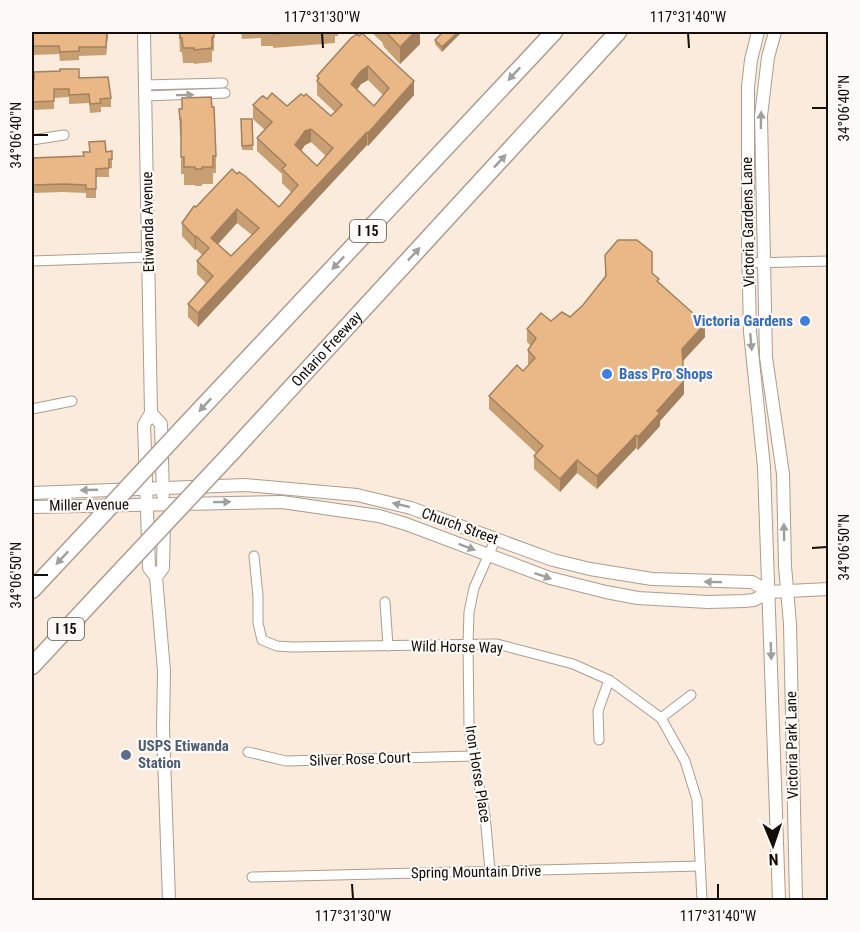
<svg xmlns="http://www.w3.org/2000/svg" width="860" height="932" viewBox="0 0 860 932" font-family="'Roboto Condensed',sans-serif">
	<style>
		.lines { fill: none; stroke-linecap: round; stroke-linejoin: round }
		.street-casing { stroke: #ac9d8f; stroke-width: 11 }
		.secondary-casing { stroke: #ac9d8f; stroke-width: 14 }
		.highway-casing { stroke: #ac9d8f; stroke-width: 19 }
		.street { stroke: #fff; stroke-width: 9 }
		.secondary { stroke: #fff; stroke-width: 12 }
		.highway { stroke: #fff; stroke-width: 16 }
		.highway-bridge-casing { stroke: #ac9d8f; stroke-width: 19; stroke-linecap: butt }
		.highway-bridge { stroke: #fff; stroke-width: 16 }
		.wall { fill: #c89e73; fill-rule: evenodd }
		.shaded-wall { fill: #a3815e }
		.building { fill: #e9b886; stroke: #a3815e; stroke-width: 1.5; fill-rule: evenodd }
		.oneway { fill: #a19f9d }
		.ticks { fill: none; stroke: #130e09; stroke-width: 2 }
		.shop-dot { fill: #3f7fe0; stroke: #fdfaf7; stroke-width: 2 }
		.service-dot { fill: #5c6f8a; stroke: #fdfaf7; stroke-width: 2 }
		.labels { text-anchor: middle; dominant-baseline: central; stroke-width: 4.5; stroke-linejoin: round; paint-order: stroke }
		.shield { fill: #fdfaf7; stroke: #595550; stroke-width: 1.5 }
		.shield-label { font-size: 14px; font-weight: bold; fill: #130e09 }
		.street-label { font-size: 15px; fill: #130e09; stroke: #fdfaf7 }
		.shop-label { font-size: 15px; font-weight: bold; fill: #366cbe; stroke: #fdfaf7; text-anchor: end }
		.service-label { font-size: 15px; font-weight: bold; fill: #4e5e75; stroke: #fdfaf7; text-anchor: start }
		.neatline { fill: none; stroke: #130e09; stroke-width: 2 }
		.ticks-label { font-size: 15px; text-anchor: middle; fill: #130e09 }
	</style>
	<rect width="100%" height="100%" fill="#faebdc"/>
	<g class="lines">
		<defs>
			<g id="street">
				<path d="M145 85 223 83"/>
				<path d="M145 96 225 93"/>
				<path d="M32 140 64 135"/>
				<path d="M32 261 149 257"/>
				<path d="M748 263 828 261"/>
				<path d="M32 409 72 401"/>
				<path d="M254 556 258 596V623L262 640 277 646 292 647 497 644 573 664 609 680 661 718 685 761 697 800 702 900"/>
				<path d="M385 602 388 646"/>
				<path d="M661 718 691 695"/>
				<path d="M599 740 598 711 609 680"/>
				<path d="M248 752 286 761 473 756"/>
				<path d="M490 871 485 815 473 756 469 725 468 644 469 612 474 588 496 538"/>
				<path d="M252 877 700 866"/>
			</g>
			<g id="secondary">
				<path d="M144 32 151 413 144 425 149 568 156 577 164 671 163 728 169 900"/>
				<path d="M758 32 751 60 748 87V245L750 332 764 467 779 900"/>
				<path d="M775 32 768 57 761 116 766 357 783 474 785 566 790 624 796 900"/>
				<path d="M151 413 161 424 163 495"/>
				<path d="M32 493 245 485 357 495 411 508 553 560 590 569 652 579 752 582 769 592"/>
				<path d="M32 507 282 502 379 516 406 524 550 578 606 592 638 598 708 602 744 601 754 600 769 592 828 589"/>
				<path d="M156 577 163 568 164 521"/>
			</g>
			<g id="highway">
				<path d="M181 430 554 32"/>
				<path id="s1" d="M232 452 618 32"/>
				<path d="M32 590 92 526"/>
				<path d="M32 666 100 593"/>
			</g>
		</defs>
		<use href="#street" class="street-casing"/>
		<use href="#secondary" class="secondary-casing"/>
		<use href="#highway" class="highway-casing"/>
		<use href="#street" class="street"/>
		<use href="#secondary" class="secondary"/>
		<use href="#highway" class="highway"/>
		<defs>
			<g id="highway-bridge">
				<path d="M92 526 181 430"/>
				<path d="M100 593 232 452"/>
			</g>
		</defs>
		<use href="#highway-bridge" class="highway-bridge-casing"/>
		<use href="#highway-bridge" class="highway-bridge"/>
	</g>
	<g class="wall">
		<path d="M32 32H108L106 55 79 56V60L60 61 59 54 32 55Z"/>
		<path d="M179 32H214V51H212V62L194 64V63H183L182 52H180Z"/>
		<path d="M241 32H338V36H335V43L273 48V46H261V38L242 39Z"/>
		<path d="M371 32H420V44L400 64 384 47 382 42Z"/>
		<path d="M443 32 442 52 435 44V40Z"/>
		<path d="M351 38 414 95 368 146 367 145 198 327 188 317V304L206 283 197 274V261L202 255 196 249 195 250 182 236V223L196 207H279L292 193 282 183V174L257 151V138L265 130 253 119V105L267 99 287 106 331 116 335 112 317 95V76ZM368 80 383 95 374 106 357 90 361 84ZM311 142 326 156 317 166 301 151 305 145ZM237 223 252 235 231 256 218 244Z"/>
		<path d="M79 78 111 98V107H101V112L90 113 89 103 69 104V97L54 98V109L32 110V81Z"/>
		<path d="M179 109 216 156V173H213V184H202V186H195V185H184V174H181V136H180Z"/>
		<path d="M241 119H252L253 150H242Z"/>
		<path d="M112 151V168H109V177H96V198H86V193L63 192 32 193V158L84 156Z"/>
		<path d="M605 255 652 273 659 283 705 337 683 361 684 394 660 421V426L638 450 636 448 597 489 577 473 560 492 534 469V456L536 453 489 409V396L523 371 529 365 528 363V350L531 346 527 342V329L551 321 570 317 583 305 605 276Z"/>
	</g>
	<g class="shaded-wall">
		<path d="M107 32H108L106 55V47Z"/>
		<path d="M415 32H420V44L400 64V47Z"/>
		<path d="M458 32H462L442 52V47Z"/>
		<path d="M368 66V80L361 84 351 98V84L361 71Z"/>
		<path d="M414 81V95L368 146V133Z"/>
		<path d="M311 129V142L305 145 295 159V145L305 131Z"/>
		<path d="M367 132V145L198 327V313Z"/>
		<path d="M237 209V223L211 252V238Z"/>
		<path d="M196 236V249L195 250V237Z"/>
		<path d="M705 324V337L682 362V349Z"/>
		<path d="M684 381V394L660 421V426L638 450V437L657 411Z"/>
		<path d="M636 435V448L597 489V476Z"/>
		<path d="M577 460V473L560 492V479Z"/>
	</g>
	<g class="building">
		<path d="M32 32H107L106 47H79V51L60 52 59 46H32Z"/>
		<path d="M180 32H214V37H212V48L194 50V48H183L182 38H180Z"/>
		<path d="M273 32H297L273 34Z"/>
		<path d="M386 32H415L400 47Z"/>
		<path d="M443 32H458L442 47 435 40Z"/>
		<path d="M362 33 414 81 368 133 367 132 198 313 188 304 213 276 197 261 209 248 196 236 195 237 182 223 194 206 196 207 232 169 237 174 239 172 245 176 279 207 298 185 282 169 286 165 257 138 272 122 253 105 261 97 263 96 267 99 272 93 287 106 301 94 304 96 306 94 331 116 342 105 317 81 319 78 317 76 351 38 357 34 359 36ZM368 66 389 88 374 106 351 84 361 71ZM311 129 333 148 317 166 295 145 305 131ZM237 209 259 228 231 256 211 238Z"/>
		<path d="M60 69H79V78L108 77 111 98 100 99 101 103 90 104 89 94 69 95V89H54V101L32 102V81L34 80V72L60 71Z"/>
		<path d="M211 97 212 107H214L216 156H213V167H202V169H195V167H184V157H181V119H180L179 109H182V98Z"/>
		<path d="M241 119H252L253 145 242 146Z"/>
		<path d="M105 141 106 152 112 151V159H109V168L96 169V189H86V185L63 184 32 185V158L84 156 83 152H90L89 142Z"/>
		<path d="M618 240H637L652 252V273L659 279 657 281 705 324 682 349 684 381 657 411 660 413 638 437 636 435 597 476 577 460 560 479 534 456 543 446 489 396 517 365 523 371 535 358 528 350 536 338 527 329 541 313 551 321 562 312 570 317 583 305 606 276 605 255Z"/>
	</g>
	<defs><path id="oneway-solid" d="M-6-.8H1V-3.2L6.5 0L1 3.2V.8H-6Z" transform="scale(1.5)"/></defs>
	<g class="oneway">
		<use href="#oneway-solid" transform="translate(514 74) rotate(133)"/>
		<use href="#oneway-solid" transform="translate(185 95) rotate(-1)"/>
		<use href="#oneway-solid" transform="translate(761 120) rotate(-89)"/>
		<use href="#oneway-solid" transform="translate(500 161) rotate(-47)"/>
		<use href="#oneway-solid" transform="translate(414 254) rotate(-47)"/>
		<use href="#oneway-solid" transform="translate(338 263) rotate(133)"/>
		<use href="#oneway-solid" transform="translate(751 342) rotate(85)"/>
		<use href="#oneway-solid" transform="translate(205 405) rotate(133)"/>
		<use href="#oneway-solid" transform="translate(89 490) rotate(178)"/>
		<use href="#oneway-solid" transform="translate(222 502) rotate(-1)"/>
		<use href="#oneway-solid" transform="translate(401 505) rotate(-167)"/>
		<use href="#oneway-solid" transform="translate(784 532) rotate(-91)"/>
		<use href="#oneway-solid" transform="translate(467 547) rotate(21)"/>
		<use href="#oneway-solid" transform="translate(62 558) rotate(133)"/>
		<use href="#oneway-solid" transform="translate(543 576) rotate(19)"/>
		<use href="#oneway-solid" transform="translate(713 582) rotate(-179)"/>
		<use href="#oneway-solid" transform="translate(771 651) rotate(88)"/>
	</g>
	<path class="ticks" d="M322 33 323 48M688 33 689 48M812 108H827M33 135H48M812 548 827 547M33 575H48M352 884 353 899M718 884V899"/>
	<g class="shop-dot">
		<circle cx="805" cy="321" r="6"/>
		<circle cx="607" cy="374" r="6"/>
	</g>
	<circle class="service-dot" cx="126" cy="755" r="6"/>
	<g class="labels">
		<g class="shield">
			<rect x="350" y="220" width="36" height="22" rx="4.5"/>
			<rect x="48" y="618" width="36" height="22" rx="4.5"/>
		</g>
		<g class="shield-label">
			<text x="368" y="231">I 15</text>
			<text x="66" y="629">I 15</text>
		</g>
		<g class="street-label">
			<text transform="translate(148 222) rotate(-91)">Etiwanda Avenue</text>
			<text transform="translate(748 222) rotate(-91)">Victoria Gardens Lane</text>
			<text stroke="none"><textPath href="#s1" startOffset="140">Ontario Freeway</textPath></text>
			<text transform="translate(89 505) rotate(-1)">Miller Avenue</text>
			<text transform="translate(460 526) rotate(20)">Church Street</text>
			<text transform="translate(457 647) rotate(1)">Wild Horse Way</text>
			<text transform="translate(792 745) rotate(-91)">Victoria Park Lane</text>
			<text transform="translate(360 759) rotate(-2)">Silver Rose Court</text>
			<text transform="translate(478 774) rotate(81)">Iron Horse Place</text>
			<text transform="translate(476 872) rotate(-1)">Spring Mountain Drive</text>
		</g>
		<g class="shop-label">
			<text x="793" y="321">Victoria Gardens</text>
			<text x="619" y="374" text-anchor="start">Bass Pro Shops</text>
		</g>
		<g class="service-label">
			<text x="138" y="746">USPS Etiwanda<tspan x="138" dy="17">Station</tspan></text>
		</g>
	</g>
	<rect width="860" height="932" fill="none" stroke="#fdfaf7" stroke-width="66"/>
	<g transform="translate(773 845) rotate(178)" stroke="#fdfaf7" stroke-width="4.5" paint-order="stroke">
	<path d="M0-4.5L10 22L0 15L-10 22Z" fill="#130e09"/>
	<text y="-9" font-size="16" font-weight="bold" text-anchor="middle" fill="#130e09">N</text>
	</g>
	<rect x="33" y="33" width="794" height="866" class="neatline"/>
	<g class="ticks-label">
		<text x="322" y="22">117°31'30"W</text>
		<text x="688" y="22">117°31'40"W</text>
		<text transform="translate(844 108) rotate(-90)" y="5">34°06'40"N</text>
		<text transform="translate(16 135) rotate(-90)" y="5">34°06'40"N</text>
		<text transform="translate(844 547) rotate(-90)" y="5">34°06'50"N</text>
		<text transform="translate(16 575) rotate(-90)" y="5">34°06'50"N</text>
		<text x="353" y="921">117°31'30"W</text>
		<text x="718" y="921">117°31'40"W</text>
	</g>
</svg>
